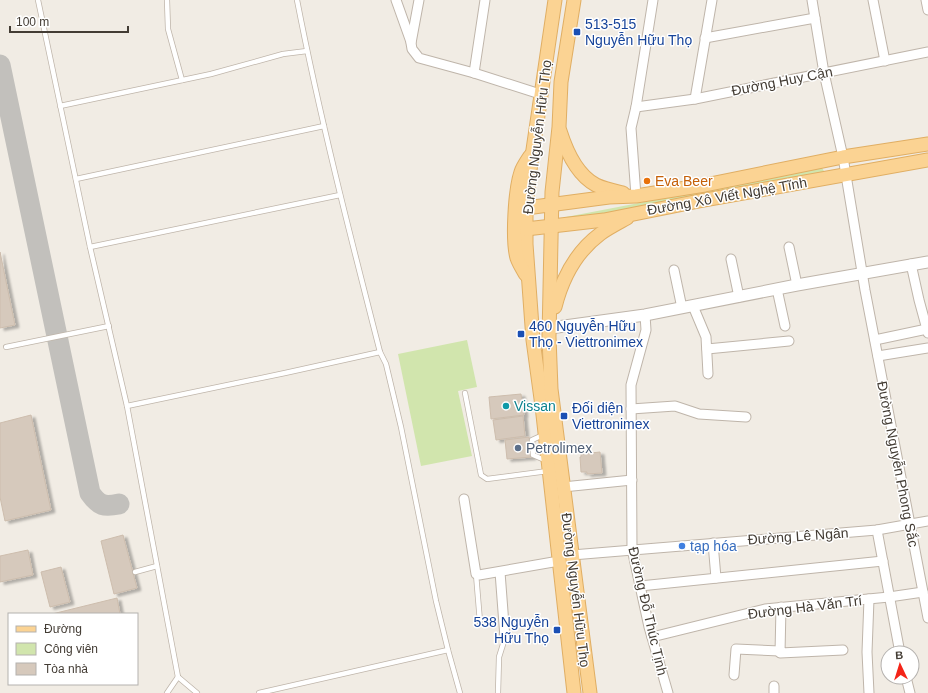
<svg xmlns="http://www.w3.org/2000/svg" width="928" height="693" viewBox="0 0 928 693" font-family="Helvetica,sans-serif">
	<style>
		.green { fill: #d1e5ad }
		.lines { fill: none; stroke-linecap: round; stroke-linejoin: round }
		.taxiway { stroke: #c2c0bc; stroke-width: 21 }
		.building { fill: #d6c9bc; stroke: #cdbdad; filter: url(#shadow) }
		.service-casing { stroke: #bfb5aa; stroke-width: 6 }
		.minor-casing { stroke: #bfb5aa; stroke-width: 11 }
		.tertiary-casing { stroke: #bfb5aa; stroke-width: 13 }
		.primary-casing { stroke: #e0ae63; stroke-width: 15 }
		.service { stroke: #fff; stroke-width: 4.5 }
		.minor { stroke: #fff; stroke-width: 9 }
		.tertiary { stroke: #fff; stroke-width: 11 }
		.primary { stroke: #fbd393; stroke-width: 13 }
		.transit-dot { fill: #1a4fb4; stroke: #fff; stroke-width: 1.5 }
		.food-dot { fill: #e8710a; stroke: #fff; stroke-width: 1.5 }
		.culture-dot { fill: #0f9aa8; stroke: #fff; stroke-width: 1.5 }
		.service-dot { fill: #5c6f8a; stroke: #fff; stroke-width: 1.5 }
		.shop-dot { fill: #3f7fe0; stroke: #fff; stroke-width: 1.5 }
		.labels { text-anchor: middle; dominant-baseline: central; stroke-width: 3; stroke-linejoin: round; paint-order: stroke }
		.transit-label { font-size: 14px; fill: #164399; stroke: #fff; text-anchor: start }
		.street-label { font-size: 14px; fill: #433c34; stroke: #fff }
		.food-label { font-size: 14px; fill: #c56008; stroke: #fff; text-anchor: start }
		.culture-label { font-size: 14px; fill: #0d838f; stroke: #fff; text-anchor: start }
		.service-label { font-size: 14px; fill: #4e5e75; stroke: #fff; text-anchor: start }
		.shop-label { font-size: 14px; fill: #366cbe; stroke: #fff; text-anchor: start }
	</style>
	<defs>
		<filter id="shadow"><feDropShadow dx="4" dy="2.5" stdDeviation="1" flood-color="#0004"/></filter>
	</defs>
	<rect width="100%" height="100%" fill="#f1ece4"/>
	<g class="green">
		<path d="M822 168 824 171 823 172 606 214 566 220V217Z"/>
		<path d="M467 340 477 387 458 391 472 456 421 466 398 354Z"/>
	</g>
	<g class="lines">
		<path class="taxiway" d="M0 65 90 493C99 506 104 507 119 504"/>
	</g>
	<g class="building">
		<path d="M0 252 15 325 0 328Z"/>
		<path d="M521 394 524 415 491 419 489 397Z"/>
		<path d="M31 415 51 510 5 521 0 497V423Z"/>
		<path d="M523 416 525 436 496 440 493 420Z"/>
		<path d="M529 437 532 457 507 459 505 440Z"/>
		<path d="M600 452 602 473 587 474V472H581L580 457H581V454Z"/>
		<path d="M123 535 137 588 114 594 101 541Z"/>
		<path d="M28 550 33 575 0 582V556Z"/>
		<path d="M61 567 70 602 50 607 41 572Z"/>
		<path d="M117 598 120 614H52Z"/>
	</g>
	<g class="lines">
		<defs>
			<g id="service">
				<path d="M38 0 90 247 127 406 178 677 197 693"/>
				<path d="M167 0 168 29 182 80"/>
				<path d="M297 0C320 118 350 235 380 352L386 364 401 427 436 601 448 650 460 693"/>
				<path d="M60 106 211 74 283 54 307 51"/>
				<path d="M76 179 324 126"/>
				<path d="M90 247 340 195"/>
				<path d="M6 347 109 326"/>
				<path d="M465 393 481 475 487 479 548 471"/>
				<path d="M127 406 285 373 380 352"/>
				<path d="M543 435 532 440 533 455 547 461"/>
				<path d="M135 572 157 566"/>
				<path d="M476 574 480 622"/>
				<path d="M167 693 178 677"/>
				<path d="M259 693 448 650"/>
				<path d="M498 693 499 657 505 638"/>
			</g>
			<g id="minor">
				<path d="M396 0 411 42"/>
				<path d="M419 0 411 43 412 49 419 58 474 73 540 94"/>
				<path d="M812 0 824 73 843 157 865 290 928 618"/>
				<path d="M873 0 885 61"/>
				<path d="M926 0 928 10"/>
				<path d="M705 38 815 18"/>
				<path d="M474 73 485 0"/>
				<path d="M695 99 712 0"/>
				<path d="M636 107 695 99 928 52"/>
				<path d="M636 196 631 128 636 107 653 0"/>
				<path d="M789 247 797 285"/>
				<path d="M731 259 739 297"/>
				<path d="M911 264 919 300 928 333"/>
				<path d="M674 270 682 308"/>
				<path d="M777 289 785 326"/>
				<path d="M693 306 706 337 708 374"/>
				<path d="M645 315 646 330 631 385 632 549 649 627 668 693"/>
				<path d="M875 340 927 329"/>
				<path d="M707 349 789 341"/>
				<path d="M878 356 928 348"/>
				<path d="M631 409 675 406 699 414 746 417"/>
				<path d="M563 487 632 480"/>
				<path d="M464 499 476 574 479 575 559 561"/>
				<path d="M877 530 900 653"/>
				<path d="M713 543 716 578"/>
				<path d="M572 555 877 530 928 521"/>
				<path d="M500 572 505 638"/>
				<path d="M640 586 883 561"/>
				<path d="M781 607 780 653 843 650"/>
				<path d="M652 637 765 609 889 597 923 592"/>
				<path d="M734 675 736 649 780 651"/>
				<path d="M906 677 910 693"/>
				<path d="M774 686V693"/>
				<path d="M869 693 867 652 869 599"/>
			</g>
			<path id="tertiary" d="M550 328 645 315 797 285 928 262"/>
			<g id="primary">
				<path d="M555 0 530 170 526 208V244L533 340 542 406 574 693"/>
				<path d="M574 0 561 82 559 127 552 192 549 337 551 389 590 693"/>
				<path d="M560 131C566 150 577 175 596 185 604 189 614 191 623 193"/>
				<path d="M526 208 609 197 636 196 705 185 843 157 928 144"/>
				<path d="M526 229 604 220 699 201 928 160"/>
				<path d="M526 275C523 270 519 264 517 258 512 240 515 190 521 172 523 166 527 161 530 156"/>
				<path d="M555 307C562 279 576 252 600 234 608 228 618 223 627 218"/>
			</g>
		</defs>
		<use href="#service" class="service-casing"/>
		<use href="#minor" class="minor-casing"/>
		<use href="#tertiary" class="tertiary-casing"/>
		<use href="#primary" class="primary-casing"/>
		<use href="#service" class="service"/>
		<use href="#minor" class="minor"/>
		<use href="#tertiary" class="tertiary"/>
		<use href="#primary" class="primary"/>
	</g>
	<g class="transit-dot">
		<rect x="573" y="28" width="8" height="8" rx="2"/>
		<rect x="517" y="330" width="8" height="8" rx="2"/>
		<rect x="560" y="412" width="8" height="8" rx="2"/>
		<rect x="553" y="626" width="8" height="8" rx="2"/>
	</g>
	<circle class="food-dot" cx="647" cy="181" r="4"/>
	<circle class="culture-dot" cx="506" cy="406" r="4"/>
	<circle class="service-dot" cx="518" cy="448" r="4"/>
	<circle class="shop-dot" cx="682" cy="546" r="4"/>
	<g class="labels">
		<g class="transit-label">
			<text x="585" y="24">513-515<tspan x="585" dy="16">Nguyễn Hữu Thọ</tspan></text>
			<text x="529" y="326">460 Nguyễn Hữu<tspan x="529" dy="16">Thọ - Viettronimex</tspan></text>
			<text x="572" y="408">Đối diện<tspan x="572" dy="16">Viettronimex</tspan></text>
			<text x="549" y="622" text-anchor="end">538 Nguyễn<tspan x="549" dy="16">Hữu Thọ</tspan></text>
		</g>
		<g class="street-label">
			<text transform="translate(782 81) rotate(-11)">Đường Huy Cận</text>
			<text transform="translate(537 137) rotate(-83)">Đường Nguyễn Hữu Thọ</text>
			<text transform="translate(727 196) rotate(-10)">Đường Xô Viết Nghệ Tĩnh</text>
			<text transform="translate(898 464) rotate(79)">Đường Nguyễn Phong Sắc</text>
			<text transform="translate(798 536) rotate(-4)">Đường Lê Ngân</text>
			<text transform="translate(576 590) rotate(83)">Đường Nguyễn Hữu Thọ</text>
			<text transform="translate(805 607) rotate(-7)">Đường Hà Văn Trí</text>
			<text transform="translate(648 611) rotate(77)">Đường Đỗ Thúc Tịnh</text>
		</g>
		<g class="food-label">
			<text x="655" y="181">Eva Beer</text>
		</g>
		<g class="culture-label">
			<text x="514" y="406">Vissan</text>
		</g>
		<g class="service-label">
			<text x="526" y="448">Petrolimex</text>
		</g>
		<g class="shop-label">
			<text x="690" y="546">tạp hóa</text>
		</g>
	</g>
	<rect x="8" y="613" width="130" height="72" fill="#ffffff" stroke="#b4b1ae"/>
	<rect x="16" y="626" width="20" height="6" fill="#fbd393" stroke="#b4b1ae"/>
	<text x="44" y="633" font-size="12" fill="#433c34">Đường</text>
	<rect x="16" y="643" width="20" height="12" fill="#d1e5ad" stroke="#b4b1ae"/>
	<text x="44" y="653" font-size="12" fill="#433c34">Công viên</text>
	<rect x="16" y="663" width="20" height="12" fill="#d6c9bc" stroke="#b4b1ae"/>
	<text x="44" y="673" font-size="12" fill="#433c34">Tòa nhà</text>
	<g transform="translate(900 665) rotate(356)"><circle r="19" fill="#ffffff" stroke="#b4b1ae"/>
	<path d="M0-3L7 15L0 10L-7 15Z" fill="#f42418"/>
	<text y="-6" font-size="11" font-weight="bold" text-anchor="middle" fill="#433c34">B</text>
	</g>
	<path d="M10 26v6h118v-6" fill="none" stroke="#433c34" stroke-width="2"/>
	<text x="16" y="26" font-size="12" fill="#433c34" stroke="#ffffff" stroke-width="3" paint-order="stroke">100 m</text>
</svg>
